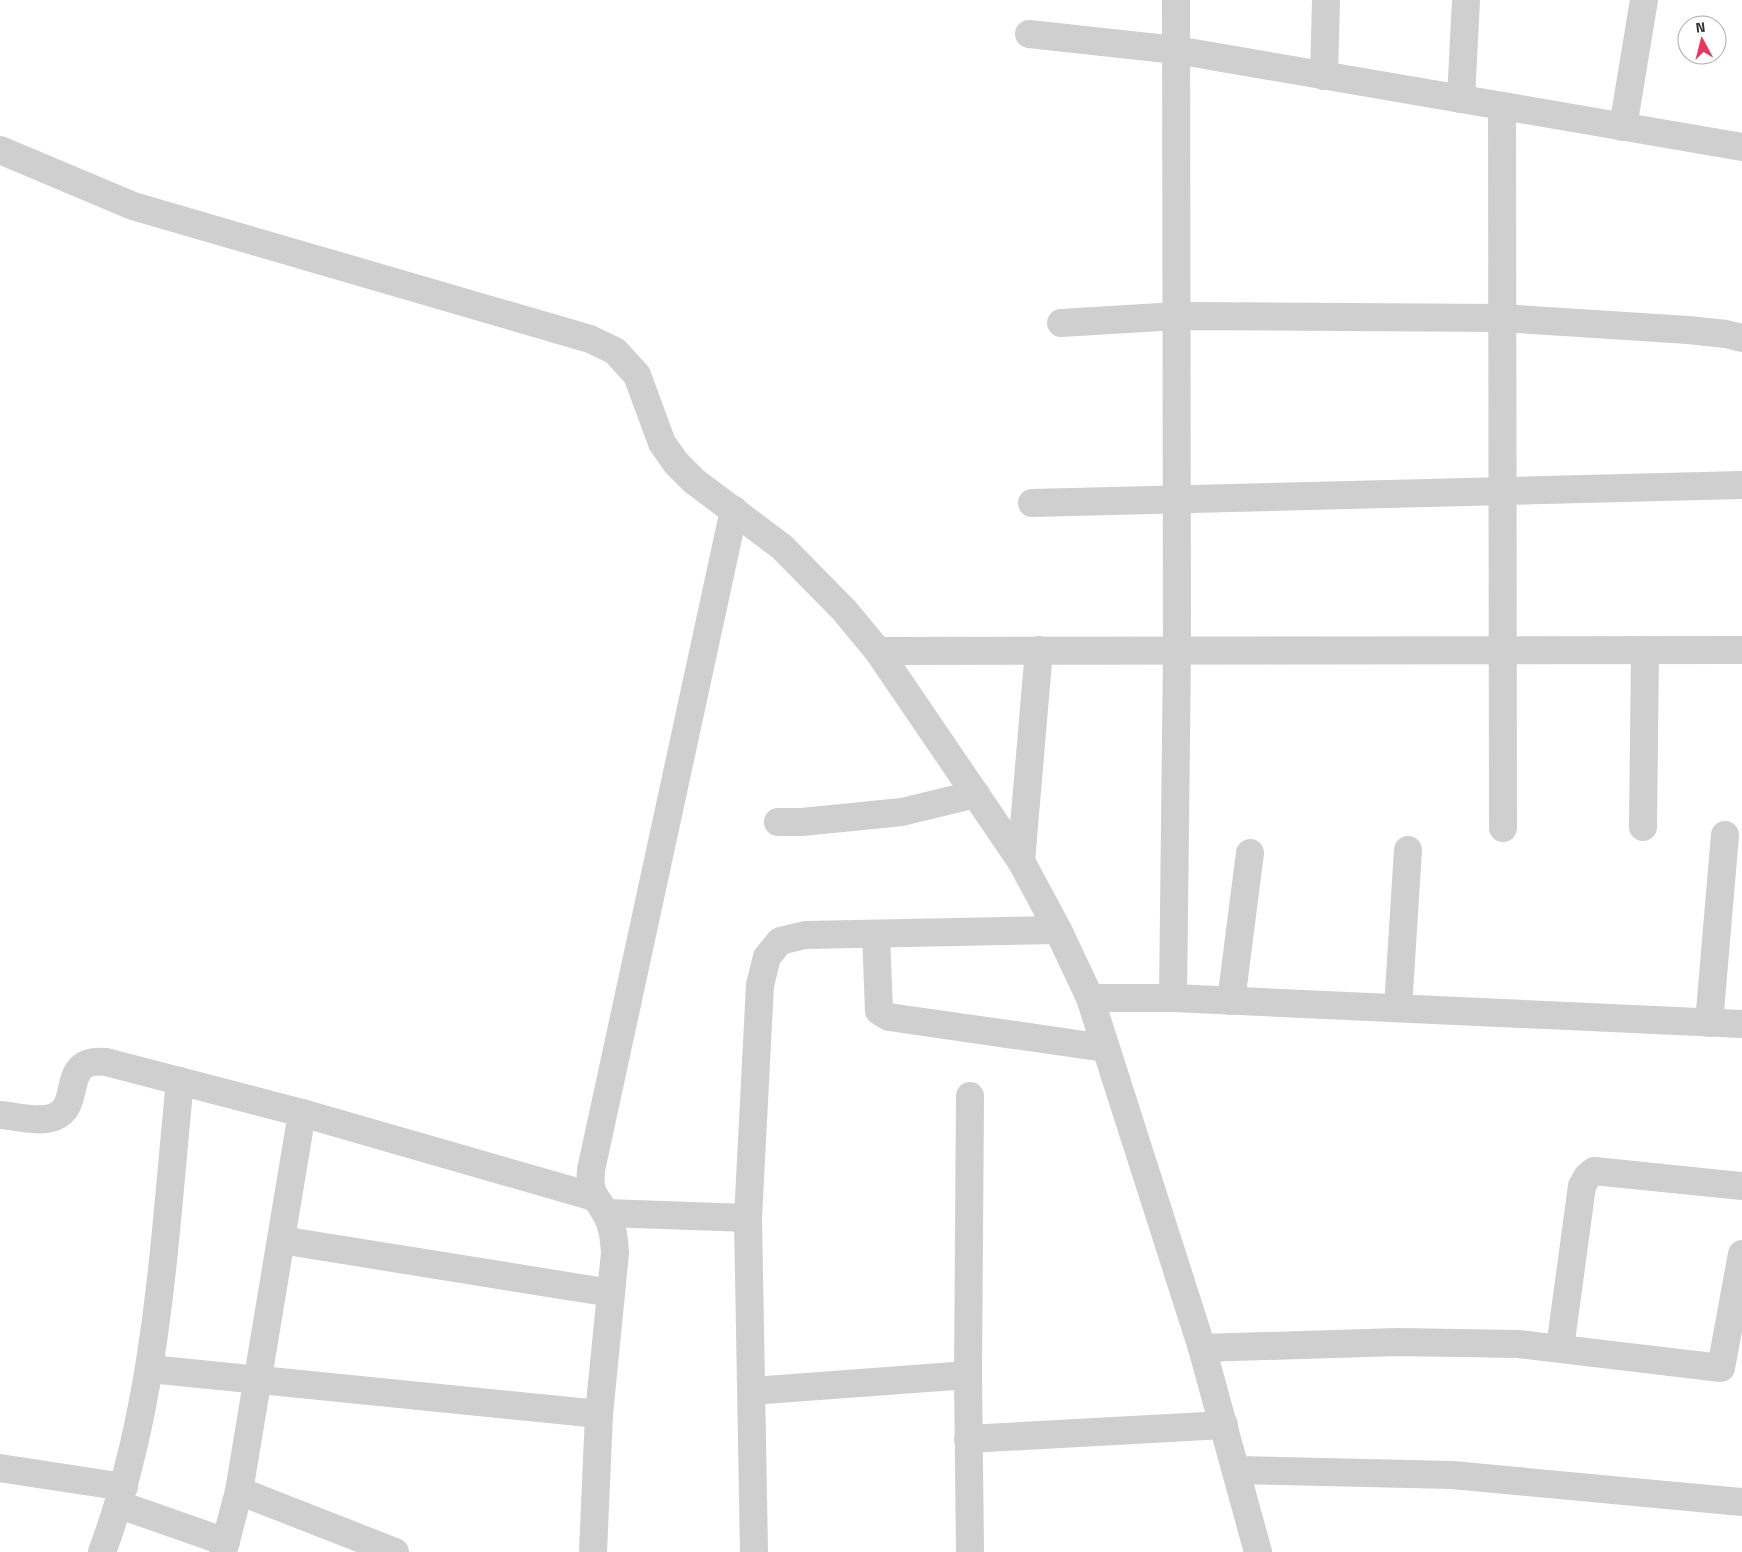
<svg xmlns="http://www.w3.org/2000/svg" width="1742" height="1552" viewBox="0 0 1742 1552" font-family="'Titillium Web',sans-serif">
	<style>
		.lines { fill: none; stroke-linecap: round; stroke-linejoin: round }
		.minor { stroke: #cfcfcf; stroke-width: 28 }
	</style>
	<rect width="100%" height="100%" fill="#fff"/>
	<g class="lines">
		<g class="minor">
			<path d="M1029 34 1176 50 1742 147"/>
			<path d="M1324 76 1326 0"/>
			<path d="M1461 99 1466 0"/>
			<path d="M1502 106 1503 828"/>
			<path d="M1623 127 1644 0"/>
			<path d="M0 150 133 206 590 339 615 351 637 375 662 443 676 463 694 481 782 547 844 610 878 651 1021 861 1058 930 1090 998 1202 1348 1258 1552"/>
			<path d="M1061 323 1177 316 1502 318 1688 330 1726 334 1742 338"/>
			<path d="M1032 503 1742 485"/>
			<path d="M878 651 1742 650"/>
			<path d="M778 822H802L902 812 976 794"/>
			<path d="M1643 827 1645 650"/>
			<path d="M1021 861 1039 650"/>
			<path d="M876 934 879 1011 889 1017 1105 1048"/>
			<path d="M1090 998H1173L1742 1024"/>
			<path d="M1173 998 1177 650 1176 0"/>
			<path d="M1231 1001 1250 853"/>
			<path d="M1398 1008 1408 850"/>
			<path d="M1709 1023 1725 835"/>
			<path d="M970 1096 968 1375 970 1552"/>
			<path d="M0 1115C16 1116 39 1123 54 1117 84 1106 58 1057 106 1062L302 1113 594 1197"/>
			<path d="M606 1213 748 1218"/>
			<path d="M281 1240 611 1293"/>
			<path d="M1202 1348 1398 1342 1518 1344 1721 1368 1742 1254"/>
			<path d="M1560 1348 1582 1186 1587 1177 1594 1171 1742 1186"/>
			<path d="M150 1369 599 1414"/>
			<path d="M752 1391 968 1375"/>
			<path d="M968 1439 1224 1425"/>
			<path d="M0 1468 124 1487"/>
			<path d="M1236 1470 1452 1475 1742 1502"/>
			<path d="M239 1491 395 1552"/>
			<path d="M120 1505 226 1542"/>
			<path d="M102 1552C158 1402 164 1239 180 1081"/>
			<path d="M223 1552 239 1491 302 1113"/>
			<path d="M593 1552 599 1414 615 1253C614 1239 613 1226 606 1214 595 1194 589 1196 591 1170L734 510"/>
			<path d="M754 1552 748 1218 760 985 767 957 780 941 805 935 1058 930"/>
		</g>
	</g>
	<g transform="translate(1702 40) rotate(353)"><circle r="24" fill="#ffffff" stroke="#adadad"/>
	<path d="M0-4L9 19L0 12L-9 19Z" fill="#e8365e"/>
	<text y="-8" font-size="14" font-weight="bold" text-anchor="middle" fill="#323232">N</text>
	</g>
</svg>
